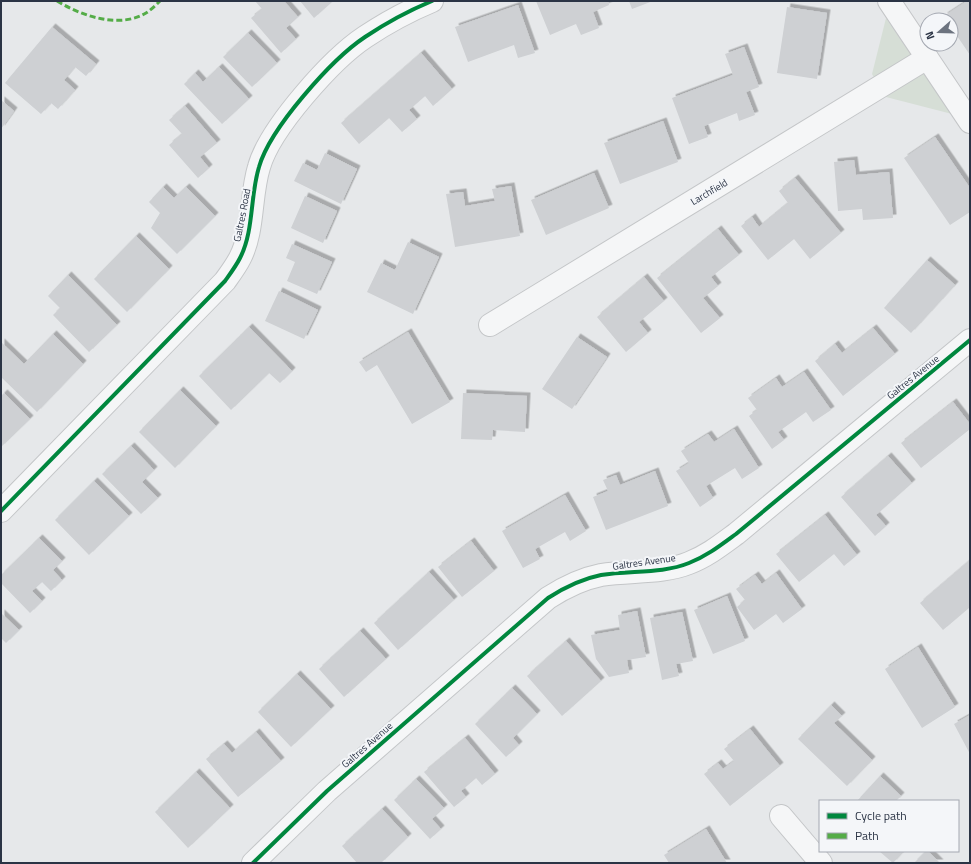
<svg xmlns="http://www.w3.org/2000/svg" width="971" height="864" viewBox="0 0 971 864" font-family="'Titillium Web',sans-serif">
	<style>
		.green { fill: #d6ded6 }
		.building { fill: #ced0d3; filter: url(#shadow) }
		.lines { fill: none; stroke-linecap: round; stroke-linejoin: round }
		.street-casing { stroke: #c4c6c8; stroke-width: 24 }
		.street { stroke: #f5f6f7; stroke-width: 22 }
		.quiet { stroke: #54ac47; stroke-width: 3; stroke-dasharray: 6 3; stroke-linecap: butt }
		.cycleway-casing { stroke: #f4f6f9; stroke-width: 6 }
		.cycleway { stroke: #00873e; stroke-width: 4 }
		.labels { text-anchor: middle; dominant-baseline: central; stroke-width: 4; stroke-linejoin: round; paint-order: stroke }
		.street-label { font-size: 10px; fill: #2b3445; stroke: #f4f6f9 }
	</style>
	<defs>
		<filter id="shadow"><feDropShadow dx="3.5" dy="-3.5" stdDeviation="0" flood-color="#0004"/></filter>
	</defs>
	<rect width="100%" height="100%" fill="#e6e8ea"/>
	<path class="green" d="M886 18 952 114 886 97 872 74Z"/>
	<g class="building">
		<path d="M255 1H284L298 17 286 28 296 39 281 53 251 18 262 9Z"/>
		<path d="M300 1H333L314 18Z"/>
		<path d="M536 1H608L609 5 593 12 599 28 581 35 576 24 550 35Z"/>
		<path d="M629 1H653L632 9Z"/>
		<path d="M967 1H970V55L951 27V20H947L944 16Z"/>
		<path d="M518 5 535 53 518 58 514 45 468 62 455 27Z"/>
		<path d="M787 7 827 13 817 79 777 73Z"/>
		<path d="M52 27 96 64 86 76 75 67 64 80 75 90 58 109 51 103 41 114 5 83Z"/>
		<path d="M248 33 277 63 252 87 223 57Z"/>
		<path d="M744 47 759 87 746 92 755 115 739 121 737 113 704 126 708 137 689 144 672 98 733 75 725 54Z"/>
		<path d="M421 53 452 89 433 106 425 96 409 110 417 119 402 132 389 118 359 144 341 123Z"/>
		<path d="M219 67 249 99 222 124 184 84 195 73 203 82Z"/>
		<path d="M1 100 14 111 1 129Z"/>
		<path d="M185 106 217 143 200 157 209 168 198 178 169 145 182 134 169 120Z"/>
		<path d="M663 121 678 162 620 184 604 143Z"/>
		<path d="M935 137 970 188V212L950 225 904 158Z"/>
		<path d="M325 153 357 169 341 204 294 181 303 163 317 170Z"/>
		<path d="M854 160 856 175 889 172 893 218 863 220 862 209 838 211 834 162Z"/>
		<path d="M594 173 609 208 546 235 531 200Z"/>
		<path d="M795 178 841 233 810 259 794 239 768 260 741 226 752 217 759 227 788 203 779 191Z"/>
		<path d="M511 186 520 236 455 247 446 194 463 192 465 206 495 201 492 189Z"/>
		<path d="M163 187 174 198 186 187 215 216 177 254 151 228 160 213 149 202Z"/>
		<path d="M305 196 337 211 323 243 291 228Z"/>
		<path d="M718 229 739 255 711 277 718 286 703 298 720 318 701 333 657 278Z"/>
		<path d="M136 236 169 269 127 312 94 279Z"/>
		<path d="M408 242 439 257 413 314 367 292 381 263 395 270Z"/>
		<path d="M292 244 332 262 317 294 287 281 295 262 286 258Z"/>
		<path d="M927 260 955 285 911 333 884 308Z"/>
		<path d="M68 275 117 325 89 352 53 315 60 308 48 296Z"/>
		<path d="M644 277 664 301 639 322 648 333 626 352 597 317Z"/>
		<path d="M279 291 318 310 304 339 265 321Z"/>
		<path d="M249 327 292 371 280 383 269 373 231 410 199 376Z"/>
		<path d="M873 328 895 354 843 396 815 361 835 344 842 353Z"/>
		<path d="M408 332 450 402 412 424 377 365 366 372 359 362Z"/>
		<path d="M53 334 83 364 37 412 1 377V342L24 364Z"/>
		<path d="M577 337 607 357 572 409 542 389Z"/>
		<path d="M804 372 831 410 813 422 806 412 778 432 784 440 772 449 749 416 757 410 748 398 776 378 782 387Z"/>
		<path d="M180 390 216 426 175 468 139 432Z"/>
		<path d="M4 393 30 419 1 447V396Z"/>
		<path d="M463 393 527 396 525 432 493 430 492 440 461 439Z"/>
		<path d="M953 402 970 424V429L921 468 901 443Z"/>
		<path d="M734 429 759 468 742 479 735 468 706 486 713 498 700 507 676 471 689 463 681 451 708 434 714 442Z"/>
		<path d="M131 446 154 470 142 482 158 498 141 514 102 474Z"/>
		<path d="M888 456 912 483 876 515 886 526 875 536 841 497Z"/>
		<path d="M655 471 668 506 606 530 593 497 608 491 603 480 616 475 620 485Z"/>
		<path d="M94 481 129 516 89 555 55 520Z"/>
		<path d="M565 495 586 531 570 541 565 532 535 549 540 559 523 568 502 531Z"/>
		<path d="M825 515 857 555 844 566 834 554 799 582 776 554Z"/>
		<path d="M39 538 62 561 53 570 62 580 51 591 42 582 32 591 42 601 30 613 1 583V575Z"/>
		<path d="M471 541 494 571 462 597 438 567Z"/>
		<path d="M969 561 970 607 943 630 920 603Z"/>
		<path d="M429 572 454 600 398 650 374 623Z"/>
		<path d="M776 573 802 609 783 623 776 614 754 630 737 607 745 600 736 589 755 575 762 584Z"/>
		<path d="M727 596 745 641 713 654 694 610Z"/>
		<path d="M637 611 646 657 627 660 629 673 609 677 596 659 591 635 620 630 618 615Z"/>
		<path d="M682 612 693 661 676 664 679 676 662 680 650 618Z"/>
		<path d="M1 613 19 630 6 643 1 638Z"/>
		<path d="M360 631 386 659 344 697 319 669Z"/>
		<path d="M566 641 601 681 562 716 527 676Z"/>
		<path d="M918 647 955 707 922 728 885 669Z"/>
		<path d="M297 674 331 709 291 747 258 712Z"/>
		<path d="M512 688 537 714 513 738 519 745 506 757 475 724Z"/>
		<path d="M831 705 842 716 834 723 872 760 847 786 798 739Z"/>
		<path d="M970 715V754L954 724Z"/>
		<path d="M750 729 780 766 730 806 704 774 718 763 723 769 734 761 724 749Z"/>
		<path d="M256 732 281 761 238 797 206 759 224 744 232 753Z"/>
		<path d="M465 738 495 774 482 785 476 778 461 791 466 797 454 807 424 772Z"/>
		<path d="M196 772 230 808 188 848 155 812Z"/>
		<path d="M880 776 901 796 896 801H857Z"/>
		<path d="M416 779 444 808 432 819 441 829 430 839 394 800Z"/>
		<path d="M382 809 408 837 381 863H357L342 846Z"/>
		<path d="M706 829 727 863H669L664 855Z"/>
		<path d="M879 851H904L893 863Z"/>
		<path d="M926 851H928L940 863H914Z"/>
	</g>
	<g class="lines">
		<defs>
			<g id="street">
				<path d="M889 1 970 122"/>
				<path d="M490 325 927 58"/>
				<path d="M1 511 225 281C230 274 236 266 240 258 254 231 250 196 259 167 270 128 332 59 365 37 386 23 408 11 432 1"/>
				<path d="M781 816 821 863"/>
				<path d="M253 863 327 791 548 598C565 587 581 579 601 575 630 570 662 574 689 563 707 556 721 545 736 534L970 340"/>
			</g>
		</defs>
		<use href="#street" class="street-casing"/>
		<use href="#street" class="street"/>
		<path class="quiet" d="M57 1C82 16 119 29 146 13 151 10 156 5 160 1"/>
		<defs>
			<g id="cycleway">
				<path d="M1 511 225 281C230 274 236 266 240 258 254 231 250 196 259 167 270 128 332 59 365 37 386 23 408 11 432 1"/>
				<path d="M253 863 327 791 548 598C565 587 581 579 601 575 630 570 662 574 689 563 707 556 721 545 736 534L970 340"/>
			</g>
		</defs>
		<use href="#cycleway" class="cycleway-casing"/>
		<use href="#cycleway" class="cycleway"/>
	</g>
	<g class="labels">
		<g class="street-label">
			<text transform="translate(709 192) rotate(-31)">Larchfield</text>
			<text transform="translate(242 215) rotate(-79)">Galtres Road</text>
			<text transform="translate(913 377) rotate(-39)">Galtres Avenue</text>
			<text transform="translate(644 562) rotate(-8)">Galtres Avenue</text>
			<text transform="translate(367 745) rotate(-41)">Galtres Avenue</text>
		</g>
	</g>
	<rect width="971" height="864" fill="none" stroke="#2b3445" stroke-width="4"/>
	<rect x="819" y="800" width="140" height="52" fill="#f4f6f9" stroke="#a4a8b1"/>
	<rect x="827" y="813" width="20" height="6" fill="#00873e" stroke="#a4a8b1"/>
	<text x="855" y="820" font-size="12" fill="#2b3445">Cycle path</text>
	<rect x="827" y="833" width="20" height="6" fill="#54ac47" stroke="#a4a8b1"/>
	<text x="855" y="840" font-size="12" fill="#2b3445">Path</text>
	<g transform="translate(939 32) rotate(250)"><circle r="19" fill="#f4f6f9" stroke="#a4a8b1"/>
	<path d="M0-3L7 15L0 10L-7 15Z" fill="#6c737f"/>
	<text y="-6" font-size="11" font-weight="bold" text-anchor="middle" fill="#2b3445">N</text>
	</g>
</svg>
